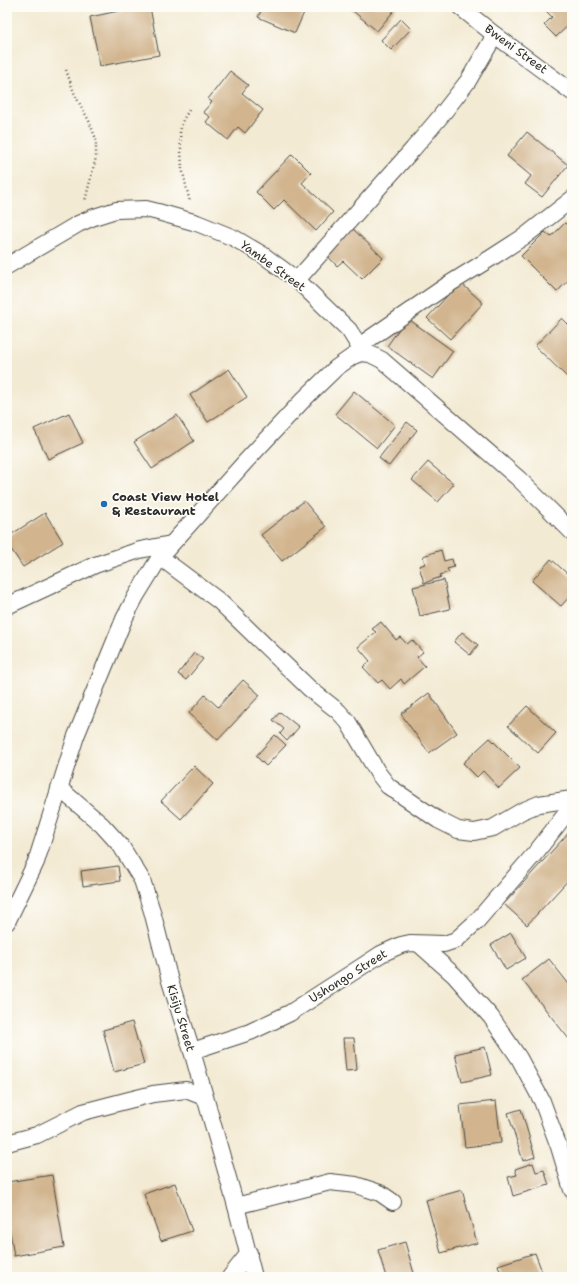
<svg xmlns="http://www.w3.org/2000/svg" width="579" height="1284" viewBox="0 0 579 1284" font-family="'Shantell Sans',sans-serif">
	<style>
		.building { fill: #d2b58f }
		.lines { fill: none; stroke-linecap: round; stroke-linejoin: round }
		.street-casing { stroke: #494844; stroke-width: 18 }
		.path { stroke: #494844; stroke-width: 2.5; stroke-dasharray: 1 3; stroke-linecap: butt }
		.street { stroke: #fff; stroke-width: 16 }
		.poi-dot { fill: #1f6fb2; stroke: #fdfcf7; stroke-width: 1.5 }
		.labels { text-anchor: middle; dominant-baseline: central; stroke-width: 3.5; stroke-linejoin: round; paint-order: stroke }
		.street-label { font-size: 12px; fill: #2b2b2b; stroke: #fdfcf7 }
		.poi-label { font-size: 12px; font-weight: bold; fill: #2b2b2b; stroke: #fdfcf7; text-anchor: start }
	</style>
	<rect width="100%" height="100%" fill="#fdfcf7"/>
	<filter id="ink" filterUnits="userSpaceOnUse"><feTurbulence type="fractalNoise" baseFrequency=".025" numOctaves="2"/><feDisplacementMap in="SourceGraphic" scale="8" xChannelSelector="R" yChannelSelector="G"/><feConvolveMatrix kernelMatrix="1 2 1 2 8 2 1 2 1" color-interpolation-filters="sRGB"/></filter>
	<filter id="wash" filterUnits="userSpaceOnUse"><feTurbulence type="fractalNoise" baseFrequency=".012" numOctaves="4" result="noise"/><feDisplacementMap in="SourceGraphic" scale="16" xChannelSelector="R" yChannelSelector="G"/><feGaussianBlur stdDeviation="0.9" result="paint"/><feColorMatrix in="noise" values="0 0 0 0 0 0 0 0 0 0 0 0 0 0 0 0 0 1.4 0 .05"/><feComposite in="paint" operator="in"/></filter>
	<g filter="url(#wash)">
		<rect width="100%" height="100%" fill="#f3ead3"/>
		<g id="blocks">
			<g class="building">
				<path d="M138 7H150L159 55 100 66 90 17Z"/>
				<path d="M263 7H303L306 8 295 33 258 17Z"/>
				<path d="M348 7H397L377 31Z"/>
				<path d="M542 7H572V22L556 37 544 25 552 17Z"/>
				<path d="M401 19 411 29 391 50 381 40Z"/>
				<path d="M230 71 248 85 242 93 263 110 245 133 238 127 228 140 206 122 210 117 203 112 212 102 208 99Z"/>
				<path d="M527 132 568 165 542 197 525 184 531 176 507 156Z"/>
				<path d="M292 154 311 173 302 183 333 212 316 231 284 200 274 210 256 192Z"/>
				<path d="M565 223 572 230V276L557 292 521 256 545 232 551 237Z"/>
				<path d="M350 226 383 258 362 279 343 261 337 266 324 252Z"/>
				<path d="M460 282 483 303 450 339 427 318Z"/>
				<path d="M407 318 453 351 433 379 387 346Z"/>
				<path d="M562 318 572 328V373L568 378 535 346Z"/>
				<path d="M229 369 247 397 208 422 190 395Z"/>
				<path d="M354 391 395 425 377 448 335 414Z"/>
				<path d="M69 413 83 443 48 459 34 429Z"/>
				<path d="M177 415 194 441 152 469 134 442Z"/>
				<path d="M407 422 417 430 389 466 379 458Z"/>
				<path d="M428 462 454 484 438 502 412 480Z"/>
				<path d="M304 501 326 527 282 561 261 535Z"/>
				<path d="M45 513 63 542 23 567 7 543V537Z"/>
				<path d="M441 550 444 561 452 559 454 567 447 569 449 572 440 575 441 577 424 583 419 566 425 564 423 556Z"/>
				<path d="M551 559 572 578V594L561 606 532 581Z"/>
				<path d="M444 580 450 609 420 616 413 587Z"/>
				<path d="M381 622 396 640 400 637 407 644 412 640 423 652 417 657 425 666 404 684 401 679 390 689 382 680 378 683 363 667 370 661 358 647 376 632 372 629Z"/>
				<path d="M462 632 478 645 470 655 454 642Z"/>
				<path d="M194 653 203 659 186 680 178 674Z"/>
				<path d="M243 680 260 695 218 740 189 713 205 695 218 707Z"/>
				<path d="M429 693 457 733 429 753 401 714Z"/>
				<path d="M527 706 556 733 538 753 508 726Z"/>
				<path d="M280 712 299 727 287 741 280 734 284 729 273 720Z"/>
				<path d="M275 735 286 745 266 766 256 756Z"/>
				<path d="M490 738 520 768 499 788 483 771 477 777 463 763Z"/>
				<path d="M194 766 213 784 181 819 161 801Z"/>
				<path d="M572 829V876L527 925 504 904Z"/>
				<path d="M118 866 120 881 83 886 81 871Z"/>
				<path d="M511 933 526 958 506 970 491 945Z"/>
				<path d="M549 959 572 988V1037L569 1039 522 980Z"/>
				<path d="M132 1022 144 1064 114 1072 103 1030Z"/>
				<path d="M343 1038H354L357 1070 346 1071Z"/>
				<path d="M485 1047 492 1075 462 1082 455 1054Z"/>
				<path d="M496 1101 501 1143 465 1147 460 1105Z"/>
				<path d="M521 1109 535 1157 523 1161 508 1113Z"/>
				<path d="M533 1163 536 1172 544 1170 549 1185 513 1196 508 1177 517 1175 515 1169Z"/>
				<path d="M52 1175 64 1247 14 1256 7 1213V1182Z"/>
				<path d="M175 1183 192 1231 161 1241 144 1194Z"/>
				<path d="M462 1190 477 1243 441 1253 426 1200Z"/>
				<path d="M405 1242 415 1277H386L378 1250Z"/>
				<path d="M535 1253 544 1277H502L498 1265Z"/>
			</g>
		</g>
	</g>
	<g filter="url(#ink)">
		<use href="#blocks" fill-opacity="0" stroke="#494844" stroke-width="1"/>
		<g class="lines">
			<defs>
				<g id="street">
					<path d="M460 7 495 35 572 92"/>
					<path d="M7 266 78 224 94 217 116 210 146 209 158 212 197 223 234 238 263 255 297 280 349 330 359 346 361 353"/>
					<path d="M297 280 413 149 440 117 468 81 495 35"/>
					<path d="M359 346 446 286 491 258 525 236 572 199"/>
					<path d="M160 557 219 601 310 689 338 711 348 722 378 773 388 786 438 820 458 830 474 832 493 828 522 811 539 804 572 799"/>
					<path d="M7 606 95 565 140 550 171 544"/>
					<path d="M59 788 102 825 121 846 142 880 152 911 170 981 192 1051 236 1206 254 1277"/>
					<path d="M7 922 36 862 76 736 124 619 136 596 160 557 246 461 303 400 336 368 353 356 361 353 370 354 382 360 519 479 572 532"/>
					<path d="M419 944 454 975 491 1017 519 1058 542 1101 559 1147 572 1190"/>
					<path d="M192 1051 250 1032 290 1013 381 954 401 945 410 943 444 944 456 940 477 921 537 851 572 806"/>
					<path d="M7 1143 37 1135 83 1112 129 1100 153 1094 186 1090 204 1097"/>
					<path d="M236 1206 330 1182 356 1185 380 1193 393 1202"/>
					<path d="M230 1277 249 1253"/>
				</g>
			</defs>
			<use href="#street" class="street-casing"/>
			<g class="path">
				<path d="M66 70 75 95 89 121 96 139V157L85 201"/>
				<path d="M189 110 183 120 180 132 182 168 190 203"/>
			</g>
			<use href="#street" class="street"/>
		</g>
	</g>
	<circle class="poi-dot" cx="104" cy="504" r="4"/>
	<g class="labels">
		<g class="street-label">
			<text transform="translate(516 49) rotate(36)">Bweni Street</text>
			<text transform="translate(273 266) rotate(36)">Yambe Street</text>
			<text transform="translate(348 976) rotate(-32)">Ushongo Street</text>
			<text transform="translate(181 1018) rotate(73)">Kisiju Street</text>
		</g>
		<g class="poi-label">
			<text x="112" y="497">Coast View Hotel<tspan x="112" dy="14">&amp; Restaurant</tspan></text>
		</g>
	</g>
	<rect width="579" height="1284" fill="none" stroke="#fdfcf7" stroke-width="24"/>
</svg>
